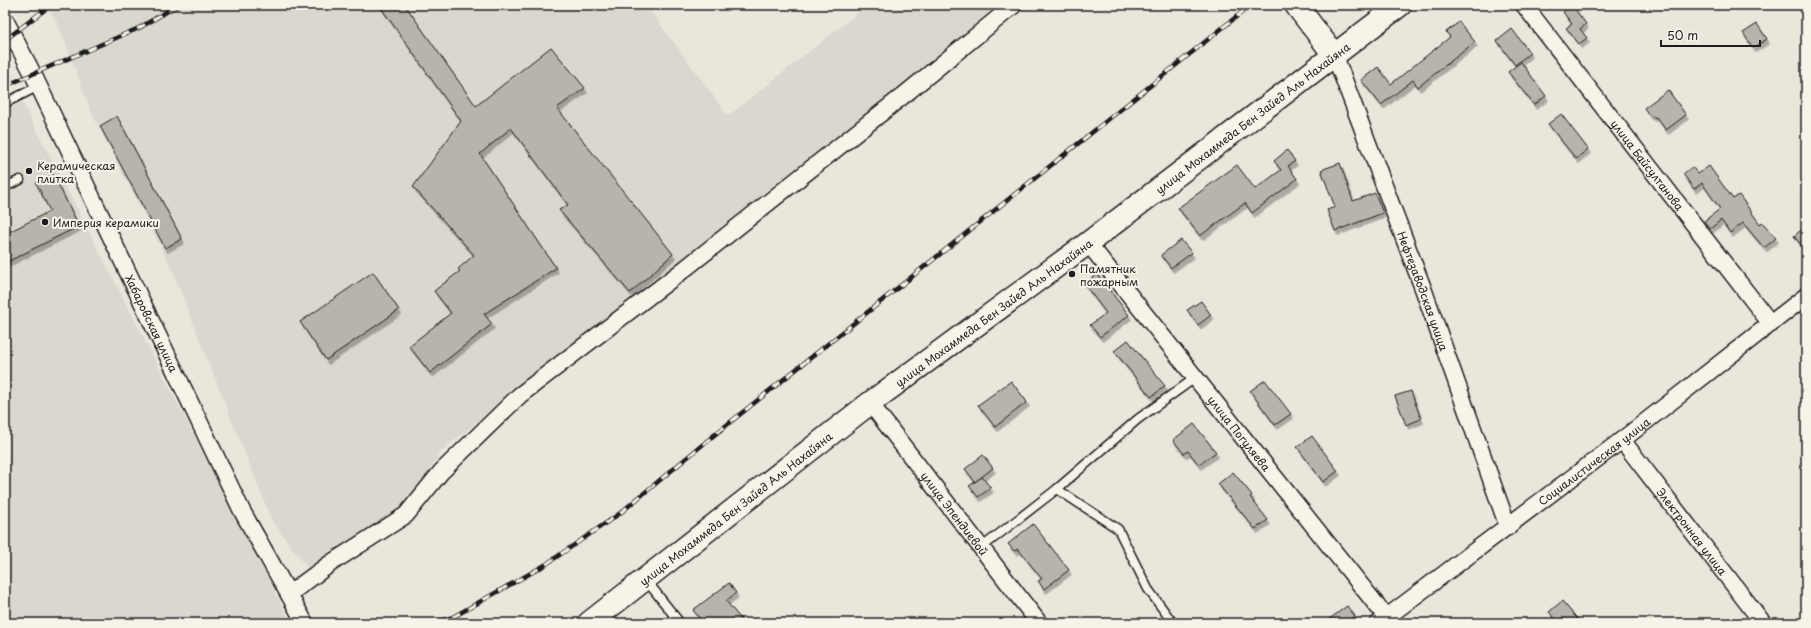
<svg xmlns="http://www.w3.org/2000/svg" width="1811" height="628" viewBox="0 0 1811 628" font-family="'Playpen Sans',sans-serif">
	<style>
		.built { fill: #dad7ce }
		.building { fill: #b6b4ac; stroke: #1c1c1c; filter: url(#shadow) }
		.lines { fill: none; stroke-linecap: round; stroke-linejoin: round }
		.lane-casing { stroke: #1c1c1c; stroke-width: 11 }
		.street-casing { stroke: #1c1c1c; stroke-width: 19 }
		.secondary-casing { stroke: #1c1c1c; stroke-width: 25 }
		.lane { stroke: #f7f3e8; stroke-width: 8 }
		.street { stroke: #f7f3e8; stroke-width: 16 }
		.secondary { stroke: #f7f3e8; stroke-width: 22 }
		.rail-casing { stroke: #1c1c1c; stroke-width: 4.5 }
		.rail { stroke: #f7f3e8; stroke-width: 3; stroke-dasharray: 9; stroke-linecap: butt }
		.poi-dot { fill: #1c1c1c; stroke: #f7f3e8; stroke-width: 1.5 }
		.labels { text-anchor: middle; dominant-baseline: central; stroke-width: 4; stroke-linejoin: round; paint-order: stroke }
		.street-label { font-size: 11px; fill: #1c1c1c; stroke: #f7f3e8 }
		.poi-label { font-size: 11px; fill: #1c1c1c; stroke: #f7f3e8; text-anchor: start }
	</style>
	<defs>
		<filter id="shadow"><feDropShadow dx="2.5" dy="4.5" stdDeviation="0" flood-color="#0004"/></filter>
	</defs>
	<rect width="100%" height="100%" fill="#eae6dc"/>
	<filter id="ink" filterUnits="userSpaceOnUse"><feTurbulence type="fractalNoise" baseFrequency=".025" numOctaves="2"/><feDisplacementMap in="SourceGraphic" scale="8" xChannelSelector="R" yChannelSelector="G"/><feConvolveMatrix kernelMatrix="1 2 1 2 8 2 1 2 1" color-interpolation-filters="sRGB"/></filter>
	<g filter="url(#ink)">
		<g class="built">
			<path d="M46 5H646L728 116 868 5H1002L809 170 626 306 442 450 411 500 309 570 272 521 170 265 93 116 58 24Z"/>
			<path d="M22 102 291 623H5V110Z"/>
		</g>
		<g class="building">
			<path d="M379 5H405L476 106 551 47 585 88 557 108 673 254 630 293 559 210 568 205 511 128 480 154 556 268 484 314 492 324 430 373 409 346 451 313 434 291 460 271 458 269 474 255 413 187 461 121Z"/>
			<path d="M1572 5 1586 24 1580 29 1587 38 1579 44 1566 28 1572 24 1563 12Z"/>
			<path d="M1459 22 1475 42 1418 87 1413 80 1381 105 1361 80 1378 67 1391 84 1450 37 1446 32Z"/>
			<path d="M1757 24 1767 39 1753 48 1743 33Z"/>
			<path d="M1512 29 1530 53 1515 65 1497 41Z"/>
			<path d="M1521 62 1546 96 1534 105 1508 72Z"/>
			<path d="M1668 90 1686 115 1666 130 1657 118 1649 115 1644 108Z"/>
			<path d="M1561 114 1588 149 1576 159 1548 124Z"/>
			<path d="M117 116 182 239 165 248 100 126Z"/>
			<path d="M1287 150 1295 161 1288 166 1297 179 1252 213 1245 203 1200 236 1178 208 1237 165 1255 189 1281 170 1274 161Z"/>
			<path d="M1340 163 1353 201 1375 193 1383 213 1335 231 1327 210 1335 207 1321 170Z"/>
			<path d="M1709 166 1733 199 1739 195 1760 224 1762 222 1776 238 1764 248 1743 223 1730 233 1721 220 1710 229 1704 221 1720 209 1702 183 1694 189 1683 174 1692 167 1698 174Z"/>
			<path d="M53 174 79 226 5 263V234L50 211 36 183Z"/>
			<path d="M1806 226V251L1794 236Z"/>
			<path d="M1181 240 1192 253 1171 268 1161 255Z"/>
			<path d="M373 272 399 310 326 360 300 322Z"/>
			<path d="M1097 274 1129 315 1100 337 1090 325 1106 313 1084 284Z"/>
			<path d="M1201 301 1211 315 1198 325 1187 310Z"/>
			<path d="M1128 340 1165 386 1151 397 1114 351Z"/>
			<path d="M1265 380 1291 414 1275 425 1250 391Z"/>
			<path d="M1011 381 1027 402 995 427 978 405Z"/>
			<path d="M1411 391 1421 419 1406 425 1395 396Z"/>
			<path d="M1194 424 1216 452 1199 465 1188 451 1184 454 1173 440Z"/>
			<path d="M1312 436 1338 471 1323 482 1297 447Z"/>
			<path d="M983 455 993 468 975 482 965 469Z"/>
			<path d="M1233 472 1252 495 1250 497 1268 520 1255 529 1218 484Z"/>
			<path d="M982 477 991 488 978 497 969 486Z"/>
			<path d="M1033 524 1069 570 1044 589 1038 581 1042 579 1018 549 1014 551 1008 544Z"/>
			<path d="M729 583 736 593 726 601 744 623H703L693 610Z"/>
			<path d="M1562 601 1581 623H1558L1549 612Z"/>
			<path d="M1347 606 1355 616 1345 623H1324Z"/>
		</g>
		<g class="lines">
			<defs>
				<g id="lane">
					<path d="M5 103 39 86"/>
					<path d="M5 187 20 180"/>
					<path d="M1057 489 1118 529 1148 589 1173 623"/>
					<path d="M981 548 1057 489 1138 419 1195 378"/>
					<path d="M646 580 680 623"/>
				</g>
				<g id="street">
					<path id="s1" d="M1524 5 1771 324"/>
					<path id="s2" d="M5 20 33 74 242 511 305 623"/>
					<path id="s3" d="M1335 56 1424 291 1508 527"/>
					<path id="s4" d="M1088 243 1391 623"/>
					<path id="s5" d="M870 403 1039 623"/>
					<path id="s6" d="M1622 440 1763 623"/>
					<path d="M289 594 331 563 406 515 441 472 520 395 682 271 904 95 1014 5"/>
					<path id="s7" d="M1379 623 1622 440 1806 296"/>
				</g>
				<g id="secondary">
					<path d="M1296 5 1335 56"/>
					<path id="s8" d="M589 623 870 403 1088 243 1400 5"/>
				</g>
			</defs>
			<use href="#lane" class="lane-casing"/>
			<use href="#street" class="street-casing"/>
			<use href="#secondary" class="secondary-casing"/>
			<use href="#lane" class="lane"/>
			<use href="#street" class="street"/>
			<use href="#secondary" class="secondary"/>
			<defs>
				<g id="rail">
					<path d="M5 40 51 5"/>
					<path d="M5 86 139 28 178 5"/>
					<path d="M435 623 453 617 545 565 619 514 713 436 1251 5"/>
				</g>
			</defs>
			<use href="#rail" class="rail-casing"/>
			<use href="#rail" class="rail"/>
		</g>
	</g>
	<g class="poi-dot">
		<circle cx="29" cy="171" r="4"/>
		<circle cx="45" cy="222" r="4"/>
		<circle cx="1072" cy="274" r="4"/>
	</g>
	<g class="labels">
		<g class="street-label">
			<text stroke="none"><textPath href="#s8" startOffset="834">улица Мохаммеда Бен Зайед Аль Нахайяна</textPath></text>
			<text stroke="none"><textPath href="#s1" startOffset="202">улица Байсултанова</textPath></text>
			<text stroke="none"><textPath href="#s3" startOffset="251">Нефтезаводская улица</textPath></text>
			<text stroke="none"><textPath href="#s8" startOffset="510">улица Мохаммеда Бен Зайед Аль Нахайяна</textPath></text>
			<text stroke="none"><textPath href="#s2" startOffset="337">Хабаровская улица</textPath></text>
			<text stroke="none"><textPath href="#s4" startOffset="243">улица Погуляева</textPath></text>
			<text stroke="none"><textPath href="#s7" startOffset="269">Социалистическая улица</textPath></text>
			<text stroke="none"><textPath href="#s8" startOffset="186">улица Мохаммеда Бен Зайед Аль Нахайяна</textPath></text>
			<text stroke="none"><textPath href="#s5" startOffset="139">улица Эпендиевой</textPath></text>
			<text stroke="none"><textPath href="#s6" startOffset="115">Электронная улица</textPath></text>
		</g>
		<g class="poi-label">
			<text x="37" y="165">Керамическая<tspan x="37" dy="13">плитка</tspan></text>
			<text x="53" y="222">Империя керамики</text>
			<text x="1080" y="268">Памятник<tspan x="1080" dy="13">пожарным</tspan></text>
		</g>
	</g>
	<rect width="1811" height="628" fill="none" stroke="#f7f3e8" stroke-width="20"/>
	<rect x="10" y="10" width="1791" height="608" fill="none" stroke="#1c1c1c" stroke-width="1.5" filter="url(#ink)"/>
	<path d="M1661 40v6h99v-6" fill="none" stroke="#1c1c1c" stroke-width="2"/>
	<text x="1667" y="40" font-size="12" fill="#1c1c1c" stroke="#f7f3e8" stroke-width="3" paint-order="stroke">50 m</text>
</svg>
